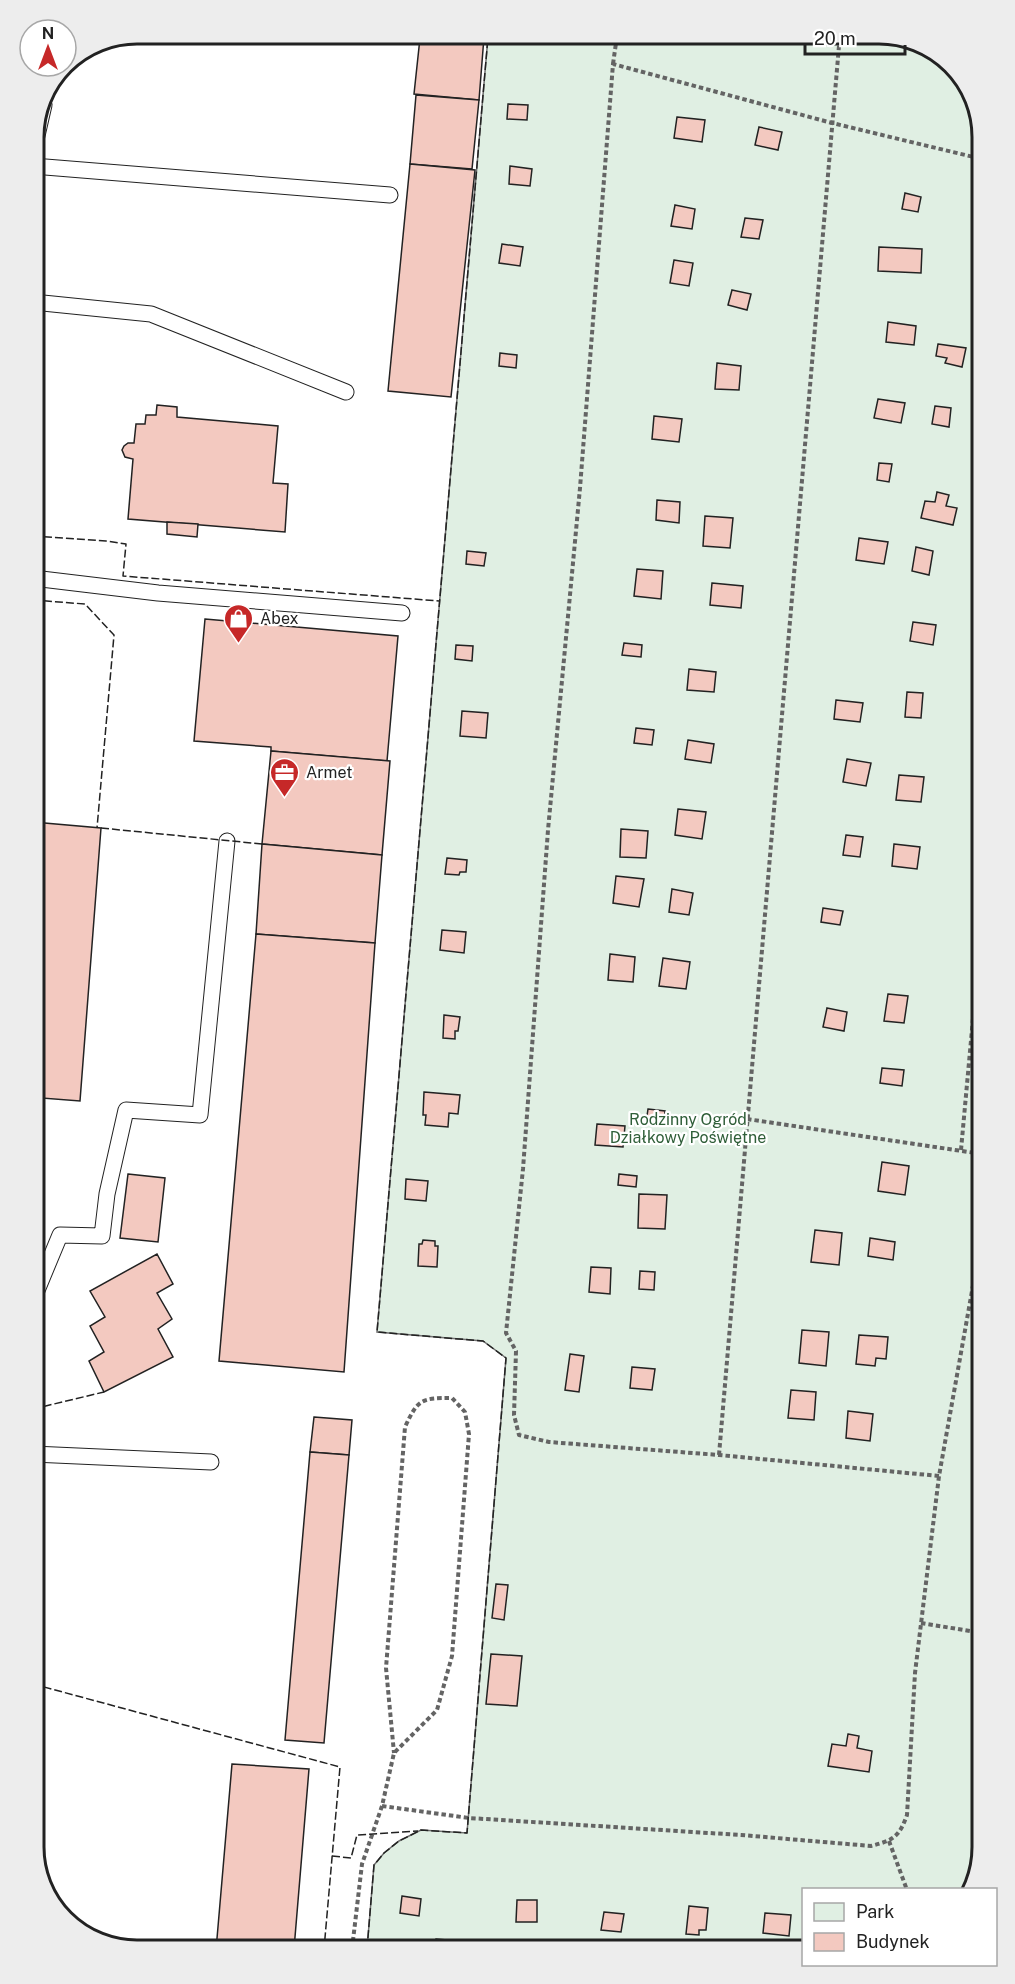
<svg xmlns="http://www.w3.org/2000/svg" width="1015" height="1984" viewBox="0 0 1015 1984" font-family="'Public Sans',sans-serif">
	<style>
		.green { fill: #e0efe3; stroke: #6f6f6f; stroke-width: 1.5 }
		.building { fill: #f3c9c0; stroke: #222; stroke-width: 1.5 }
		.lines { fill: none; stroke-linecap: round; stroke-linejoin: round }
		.lane-casing { stroke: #222; stroke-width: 17 }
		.path { stroke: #646464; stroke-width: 4; stroke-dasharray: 4.5 3; stroke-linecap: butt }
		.lane { stroke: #fff; stroke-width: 15 }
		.fence { stroke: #222; stroke-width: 1.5; stroke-dasharray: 8 3; stroke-linecap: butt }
		.labels { text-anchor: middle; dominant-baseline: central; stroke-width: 4.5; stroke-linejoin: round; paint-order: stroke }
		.poi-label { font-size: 16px; fill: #222; stroke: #fff; text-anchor: start }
		.park-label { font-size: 16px; fill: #2f5e38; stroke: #fff }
		.rim { fill: none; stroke: #222; stroke-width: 3 }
	</style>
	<rect width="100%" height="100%" fill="#fff"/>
	<path class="green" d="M886 33 941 54 974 97 982 136V1848L969 1889 804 1890 803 1944 367 1949 374 1865 384 1853 399 1841 421 1830 467 1833 506 1358 483 1341 377 1332 488 37Z"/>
	<g class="building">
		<path d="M484 37 479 100 414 94 420 38Z"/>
		<path d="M416 95 479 100 472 169 410 164Z"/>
		<path d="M508 104 528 105 527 120 507 119Z"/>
		<path d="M677 117 705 120 702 142 674 138Z"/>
		<path d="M759 127 782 132 778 150 755 145Z"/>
		<path d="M410 164 475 170 451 397 388 391Z"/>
		<path d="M510 166 532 169 530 186 509 184Z"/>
		<path d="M905 193 921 197 918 212 902 209Z"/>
		<path d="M675 205 695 209 692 229 671 226Z"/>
		<path d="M745 218 763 220 759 239 741 237Z"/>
		<path d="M502 244 523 247 520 266 499 263Z"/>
		<path d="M879 247 922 249 921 273 878 271Z"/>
		<path d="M674 260 693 263 689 286 670 283Z"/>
		<path d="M732 290 751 294 747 310 728 305Z"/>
		<path d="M888 322 916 326 914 345 886 342Z"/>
		<path d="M938 344 966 348 962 367 945 363 947 358 936 356Z"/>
		<path d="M500 353 517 355 516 368 499 366Z"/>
		<path d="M717 363 741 366 739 390 715 389Z"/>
		<path d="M878 399 905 403 901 423 874 418Z"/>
		<path d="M157 405 177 407V417L278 426 273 483 288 484 285 532 128 519 133 459 125 457 122 450 124 446 128 443H134L136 424H145L146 415H156Z"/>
		<path d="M935 406 951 408 949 427 932 424Z"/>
		<path d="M654 416 682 419 679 442 652 439Z"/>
		<path d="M879 463 892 464 889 482 877 480Z"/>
		<path d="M937 492 949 495 946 506 957 508 953 525 921 518 925 501 935 502Z"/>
		<path d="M657 500 680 502 679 523 656 520Z"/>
		<path d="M705 516 733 518 730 548 703 546Z"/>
		<path d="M167 522 198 524 197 537 167 534Z"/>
		<path d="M859 538 888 542 884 564 856 560Z"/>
		<path d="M916 547 933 551 929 575 912 571Z"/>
		<path d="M467 551 486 553 484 566 466 564Z"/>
		<path d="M637 569 663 571 661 599 634 596Z"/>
		<path d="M712 583 743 586 741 608 710 605Z"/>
		<path d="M205 619 398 636 387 761 271 751V747L194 741Z"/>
		<path d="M913 622 936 625 933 645 910 641Z"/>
		<path d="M624 643 642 645 641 657 622 655Z"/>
		<path d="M456 645 473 646 472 661 455 659Z"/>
		<path d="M689 669 716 672 714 692 687 690Z"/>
		<path d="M907 692 923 693 921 718 905 717Z"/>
		<path d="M836 700 863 703 860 722 834 719Z"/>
		<path d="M462 711 488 713 486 738 460 736Z"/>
		<path d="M636 728 654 730 652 745 634 743Z"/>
		<path d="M688 740 714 744 711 763 685 759Z"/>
		<path d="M271 751 390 761 382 855 262 844Z"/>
		<path d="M847 759 871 763 866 786 843 782Z"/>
		<path d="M899 775 924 777 921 802 896 800Z"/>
		<path d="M678 809 706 812 702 839 675 835Z"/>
		<path d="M33 822 101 828 80 1101 42 1098 33 1198Z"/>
		<path d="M621 829 648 831 646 858 620 857Z"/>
		<path d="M846 835 863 837 860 857 843 855Z"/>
		<path d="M262 844 382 855 375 943 256 934Z"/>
		<path d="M894 844 920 847 917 869 892 866Z"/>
		<path d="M447 858 467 860 466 872H460L459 875 445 874Z"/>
		<path d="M616 876 644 879 639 907 613 903Z"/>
		<path d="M672 889 693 893 689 915 669 912Z"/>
		<path d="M823 908 843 911 840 925 821 922Z"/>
		<path d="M442 930 466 932 464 953 440 950Z"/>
		<path d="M256 934 375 943 344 1372 219 1361Z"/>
		<path d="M610 954 635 957 633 982 608 980Z"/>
		<path d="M663 958 690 962 686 989 659 986Z"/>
		<path d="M888 994 908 996 904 1023 884 1021Z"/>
		<path d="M827 1008 847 1012 844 1031 823 1027Z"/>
		<path d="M444 1015 460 1017 458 1031H455V1039L443 1038Z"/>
		<path d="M882 1068 904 1070 902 1086 880 1083Z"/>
		<path d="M424 1092 460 1095 458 1114 449 1113 448 1127 425 1125 426 1115H423Z"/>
		<path d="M648 1109 665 1111 664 1125 646 1123Z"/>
		<path d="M597 1124 625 1126 623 1147 595 1145Z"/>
		<path d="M882 1162 909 1166 905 1195 878 1191Z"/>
		<path d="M128 1174 165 1178 158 1242 120 1238Z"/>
		<path d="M619 1174 637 1176 636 1187 618 1185Z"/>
		<path d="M406 1179 428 1181 426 1201 405 1199Z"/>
		<path d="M639 1194 667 1195 665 1229 638 1228Z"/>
		<path d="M815 1230 842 1233 839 1265 811 1262Z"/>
		<path d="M870 1238 895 1242 893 1260 868 1256Z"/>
		<path d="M423 1240 435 1241V1246H438L437 1267 418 1266 419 1244H422Z"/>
		<path d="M157 1254 173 1284 157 1293 172 1319 158 1329 173 1357 104 1392 89 1361 104 1352 90 1326 105 1317 90 1291Z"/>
		<path d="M591 1267 611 1268 610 1294 589 1292Z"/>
		<path d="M640 1271 655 1272 654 1290 639 1289Z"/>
		<path d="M802 1330 829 1332 826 1366 799 1363Z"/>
		<path d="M859 1335 888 1337 886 1359 876 1358 875 1366 856 1364Z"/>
		<path d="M570 1354 584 1356 579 1392 565 1390Z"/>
		<path d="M632 1367 655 1369 652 1390 630 1388Z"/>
		<path d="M791 1390 816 1392 814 1420 788 1418Z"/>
		<path d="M848 1411 873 1414 870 1441 846 1438Z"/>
		<path d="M314 1417 352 1420 349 1455 310 1452Z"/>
		<path d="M310 1452 349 1455 324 1743 285 1740Z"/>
		<path d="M496 1584 508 1585 504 1620 492 1618Z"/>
		<path d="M491 1654 522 1656 517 1706 486 1704Z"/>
		<path d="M848 1734 859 1736 857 1748 872 1751 869 1772 828 1766 832 1744 846 1746Z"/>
		<path d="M232 1764 309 1769 294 1949 216 1950Z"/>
		<path d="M402 1896 421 1899 419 1916 400 1913Z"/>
		<path d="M517 1900H537V1922H516Z"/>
		<path d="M689 1906 708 1908 706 1930H699V1935L686 1934Z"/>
		<path d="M604 1912 624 1914 621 1932 601 1930Z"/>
		<path d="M765 1913 791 1915 789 1936 763 1933Z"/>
		<path d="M436 1939 458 1941V1948H435Z"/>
	</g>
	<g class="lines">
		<defs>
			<g id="lane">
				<path d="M33 153 44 105"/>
				<path d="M33 166 390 195"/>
				<path d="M33 302 151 314 346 392"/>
				<path d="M33 578 158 593 402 613"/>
				<path d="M33 1300 60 1235 102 1236 107 1194 126 1110 200 1115 227 841"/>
				<path d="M33 1454 211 1462"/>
			</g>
		</defs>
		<use href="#lane" class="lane-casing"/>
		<g class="path">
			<path d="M613 64 617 36"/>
			<path d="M747 1119 982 1154"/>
			<path d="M961 1150 982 920"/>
			<path d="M719 1455 840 34"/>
			<path d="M939 1476 719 1455 549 1442 519 1435 514 1415 516 1351 506 1333 523 1169 548 830 580 488 613 64 832 123 982 159"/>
			<path d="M921 1623 982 1633"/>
			<path d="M382 1806 469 1818 741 1835 871 1846C894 1840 899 1837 907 1815L915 1673 939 1476 982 1235"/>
			<path d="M889 1841 907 1890"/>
			<path d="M352 1949 362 1864 382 1806 394 1753 437 1710 452 1656 469 1434 465 1412 452 1398C421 1398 418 1399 405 1427L386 1668 394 1753"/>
		</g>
		<use href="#lane" class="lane"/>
		<g class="fence">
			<path d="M33 536 106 541 126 544 123 576 439 601"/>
			<path d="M33 600 85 604 114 635 97 828"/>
			<path d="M101 828 262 844"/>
			<path d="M33 1409 104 1392"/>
			<path d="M33 1684 340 1767 324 1949"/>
			<path d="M332 1856 351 1858 357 1835 418 1831"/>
			<path d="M367 1949 374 1865 384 1853 399 1841 421 1830 467 1833 506 1358 483 1341 377 1332 488 37"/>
		</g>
	</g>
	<defs>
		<symbol id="shop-pin" viewBox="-11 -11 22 30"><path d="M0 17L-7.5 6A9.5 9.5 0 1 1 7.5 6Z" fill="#c62828" stroke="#fff"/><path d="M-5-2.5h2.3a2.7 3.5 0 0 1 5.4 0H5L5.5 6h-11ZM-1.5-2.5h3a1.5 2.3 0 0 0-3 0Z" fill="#fff"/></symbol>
		<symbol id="office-pin" viewBox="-11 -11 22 30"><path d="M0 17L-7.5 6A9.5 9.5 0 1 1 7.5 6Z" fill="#c62828" stroke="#fff"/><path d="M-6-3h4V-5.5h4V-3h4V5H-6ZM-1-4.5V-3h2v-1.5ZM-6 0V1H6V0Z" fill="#fff"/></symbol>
	</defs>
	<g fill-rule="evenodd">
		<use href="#shop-pin" x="222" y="602" width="33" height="45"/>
		<use href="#office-pin" x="268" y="756" width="33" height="45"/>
	</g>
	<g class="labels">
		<g class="poi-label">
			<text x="260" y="618">Abex</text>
			<text x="306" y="772">Armet</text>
		</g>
		<g class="park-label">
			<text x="688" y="1119">Rodzinny Ogród<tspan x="688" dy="18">Działkowy Poświętne</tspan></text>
		</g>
	</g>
	<path d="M0 0H1015V1984H0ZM137 44H879A93 93 0 0 1 972 137V1847A93 93 0 0 1 879 1940H137A93 93 0 0 1 44 1847V137A93 93 0 0 1 137 44Z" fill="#ededed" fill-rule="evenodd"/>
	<path class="rim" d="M137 44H879A93 93 0 0 1 972 137V1847A93 93 0 0 1 879 1940H137A93 93 0 0 1 44 1847V137A93 93 0 0 1 137 44Z"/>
	<rect x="802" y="1888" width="195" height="78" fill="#ffffff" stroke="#a7a7a7" stroke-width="1.5"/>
	<rect x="814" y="1903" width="30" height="18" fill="#e0efe3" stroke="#a7a7a7" stroke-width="1.5"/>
	<text x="856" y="1918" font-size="18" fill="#222222">Park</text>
	<rect x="814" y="1933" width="30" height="18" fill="#f3c9c0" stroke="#a7a7a7" stroke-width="1.5"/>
	<text x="856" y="1948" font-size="18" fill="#222222">Budynek</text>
	<g transform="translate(48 48)"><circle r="28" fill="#ffffff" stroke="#a7a7a7" stroke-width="1.5"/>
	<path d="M0-4.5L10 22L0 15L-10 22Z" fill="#c62828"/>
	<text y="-9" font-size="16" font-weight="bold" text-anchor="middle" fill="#222222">N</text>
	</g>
	<path d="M805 45v9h100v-9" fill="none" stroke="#222222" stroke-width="3"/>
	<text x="814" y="45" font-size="18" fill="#222222" stroke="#ffffff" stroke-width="4.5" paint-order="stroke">20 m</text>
</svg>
